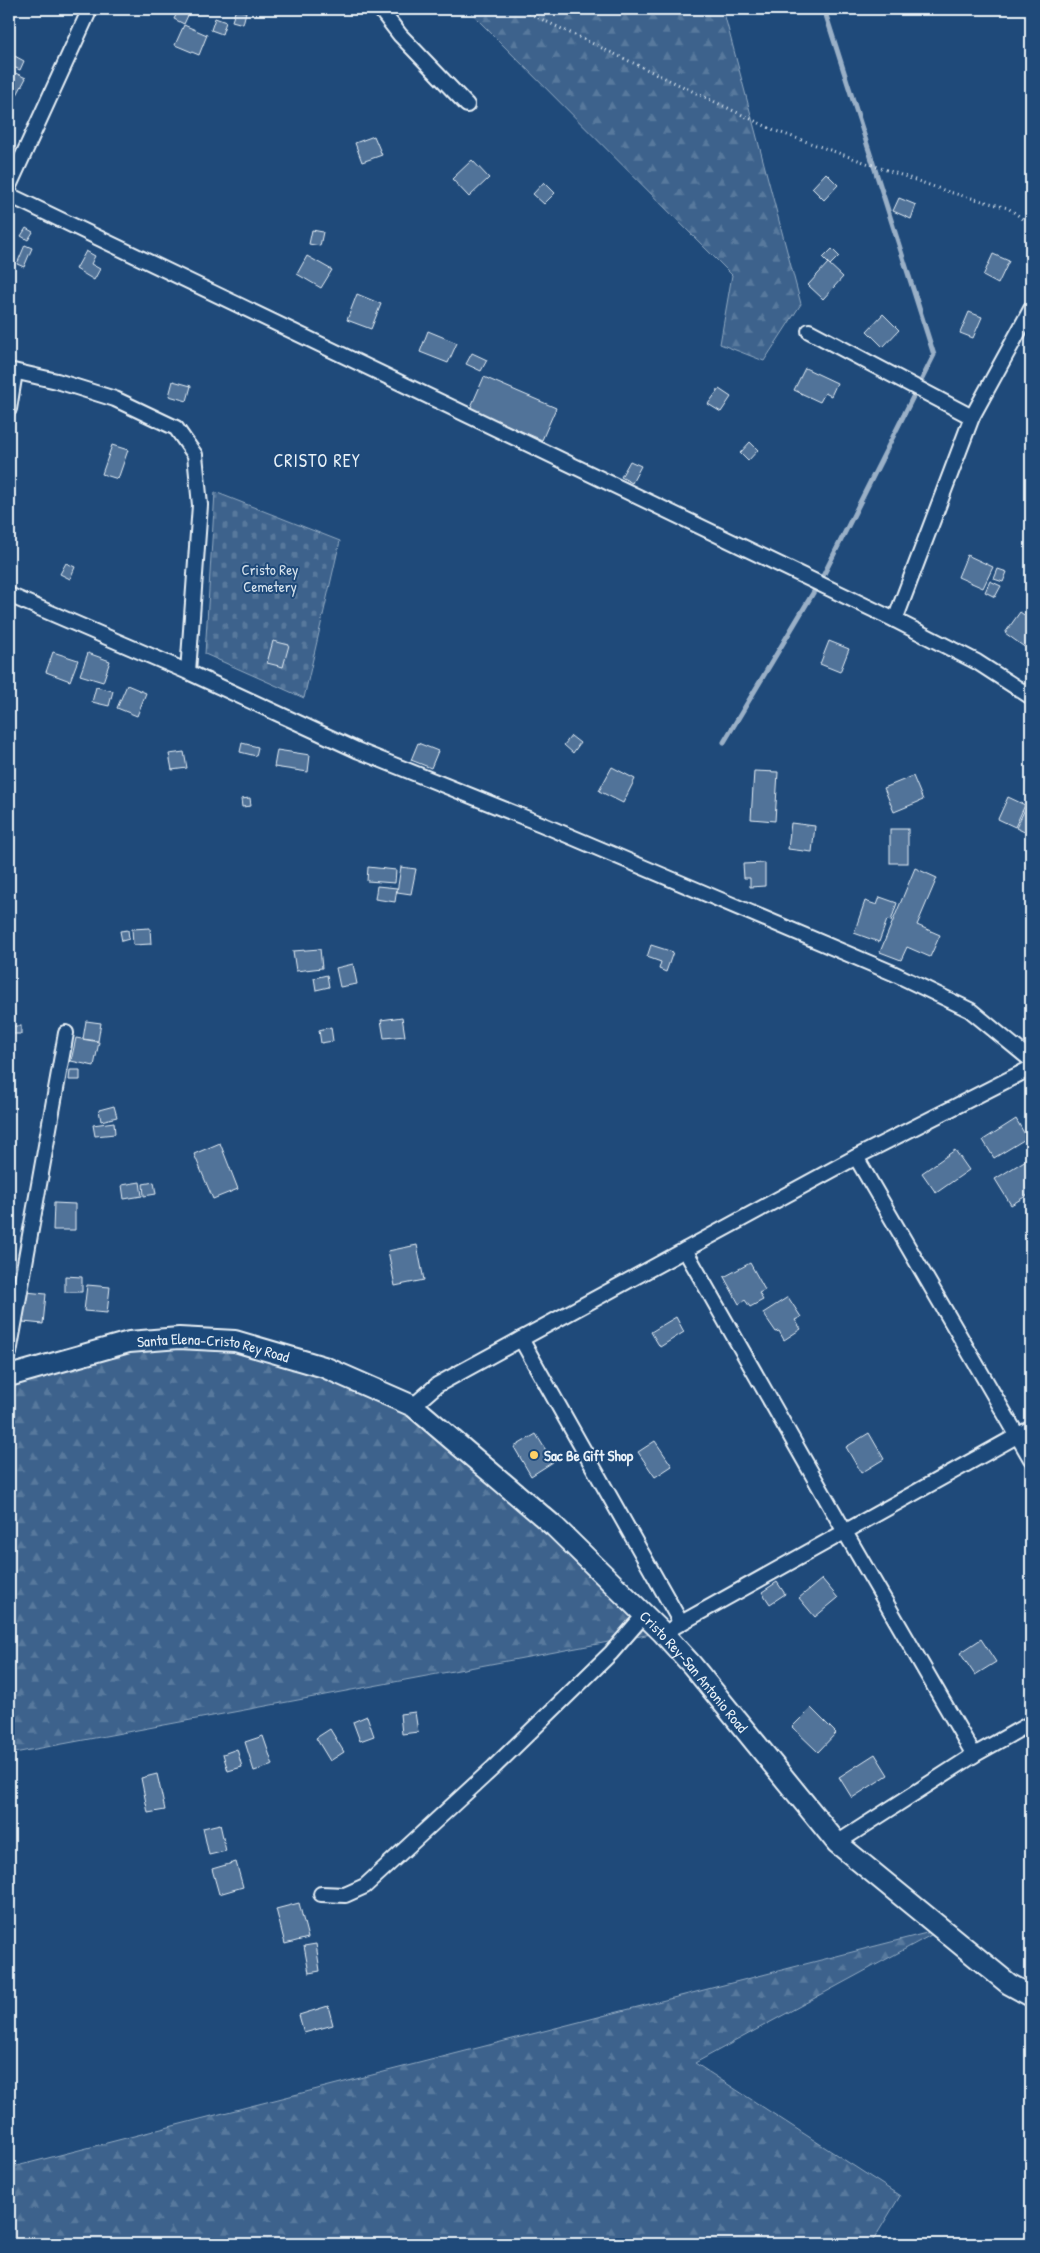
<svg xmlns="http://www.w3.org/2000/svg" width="1040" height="2253" viewBox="0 0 1040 2253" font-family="'Patrick Hand',sans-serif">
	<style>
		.forest { fill: url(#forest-firs); stroke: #92aac2 }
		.cemetery { fill: url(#cemetery-stones); stroke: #92aac2 }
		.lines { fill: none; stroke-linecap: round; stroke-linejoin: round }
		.stream { stroke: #9ab0c7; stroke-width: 5 }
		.building { fill: #517399; stroke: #e8f1f8 }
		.street-casing { stroke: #e8f1f8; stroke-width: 18 }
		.secondary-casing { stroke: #e8f1f8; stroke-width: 24 }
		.path { stroke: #e8f1f8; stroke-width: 3; stroke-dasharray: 1 4; stroke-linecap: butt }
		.street { stroke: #1f4a7a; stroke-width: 14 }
		.secondary { stroke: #1f4a7a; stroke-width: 20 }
		.poi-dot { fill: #ffd166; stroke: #1f4a7a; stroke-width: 2 }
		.labels { text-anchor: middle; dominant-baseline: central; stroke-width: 4; stroke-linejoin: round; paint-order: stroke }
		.park-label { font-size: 15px; fill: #d7e3ed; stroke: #1f4a7a }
		.street-label { font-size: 15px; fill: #e8f1f8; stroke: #1f4a7a }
		.poi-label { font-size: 15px; font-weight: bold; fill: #e8f1f8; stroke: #1f4a7a; text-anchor: start }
		.quarter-label { font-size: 18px; letter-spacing: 1px; fill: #e8f1f8; stroke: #1f4a7a }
	</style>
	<defs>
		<pattern id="forest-firs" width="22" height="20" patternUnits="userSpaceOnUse" patternTransform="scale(1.25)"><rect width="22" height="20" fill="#3c628c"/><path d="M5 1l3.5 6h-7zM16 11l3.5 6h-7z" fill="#58799d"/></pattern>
		<pattern id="cemetery-stones" width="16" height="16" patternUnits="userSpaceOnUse" patternTransform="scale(1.25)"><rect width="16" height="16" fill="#3c628c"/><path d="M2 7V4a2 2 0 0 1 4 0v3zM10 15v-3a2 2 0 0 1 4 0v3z" fill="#58799d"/></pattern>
	</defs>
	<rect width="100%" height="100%" fill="#1f4a7a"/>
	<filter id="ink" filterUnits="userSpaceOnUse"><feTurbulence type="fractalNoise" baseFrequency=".02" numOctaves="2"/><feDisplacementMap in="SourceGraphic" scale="10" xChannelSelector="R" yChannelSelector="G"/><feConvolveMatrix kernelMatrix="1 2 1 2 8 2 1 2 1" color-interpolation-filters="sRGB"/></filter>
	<g filter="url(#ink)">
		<g class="forest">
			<path d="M467 9H723L801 304 764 361 720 344 732 275Z"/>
			<path d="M235 1341 413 1406 662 1632 9 1754V1376L129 1342Z"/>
			<path d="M942 1929 695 2063 900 2196 871 2244H9V2168Z"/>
		</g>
		<path class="cemetery" d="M215 492 340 541 304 698 205 654Z"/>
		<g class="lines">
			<path class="stream" d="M724 742 822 578 934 355 824 9"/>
		</g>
		<g class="building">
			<path d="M179 9H191L184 24 174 19Z"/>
			<path d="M236 9 246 12 243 24 232 21Z"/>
			<path d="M215 18 226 22 222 34 211 30Z"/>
			<path d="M184 25 207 35 199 55 175 45Z"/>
			<path d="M11 54 24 61 20 70 9 65Z"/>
			<path d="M9 70 26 78 10 108 9 107Z"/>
			<path d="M374 136 382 155 362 162 355 143Z"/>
			<path d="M472 160 489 178 469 197 452 179Z"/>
			<path d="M826 173 838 185 824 200 812 188Z"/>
			<path d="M544 182 555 193 544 204 533 194Z"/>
			<path d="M899 198 916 205 911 219 893 211Z"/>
			<path d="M26 228 33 232 28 240 21 236Z"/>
			<path d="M312 230 323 232 320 246 309 244Z"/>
			<path d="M25 245 32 248 24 267 17 264Z"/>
			<path d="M832 249 839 256 830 265 823 258Z"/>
			<path d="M86 251 95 256 91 264 100 269 94 280 76 269Z"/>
			<path d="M993 254 1009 261 998 284 983 276Z"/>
			<path d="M307 256 332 270 321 288 297 274Z"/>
			<path d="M828 263 843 277 823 299 808 285Z"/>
			<path d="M357 294 381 304 371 329 347 320Z"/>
			<path d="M969 312 982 317 973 338 960 333Z"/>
			<path d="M883 314 899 330 883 347 867 331Z"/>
			<path d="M428 331 457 343 448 363 420 352Z"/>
			<path d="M472 353 487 360 481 371 466 364Z"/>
			<path d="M805 368 837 383 831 396 825 393 820 402 794 390Z"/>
			<path d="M484 377 556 408 542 440 470 409Z"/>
			<path d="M173 381 191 386 187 401 169 396Z"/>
			<path d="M719 389 731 397 721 412 708 404Z"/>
			<path d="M750 442 758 450 748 461 740 453Z"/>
			<path d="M112 445 128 450 118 479 102 474Z"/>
			<path d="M630 461 641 466 632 483 621 477Z"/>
			<path d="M967 555 993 567 983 588 958 577Z"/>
			<path d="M66 563 75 567 70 579 60 574Z"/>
			<path d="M998 569 1007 572 1003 582 994 579Z"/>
			<path d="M990 581 1001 586 995 597 985 592Z"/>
			<path d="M1020 612 1031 620 1030 651 1005 633Z"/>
			<path d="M273 641 289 645 283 667 267 663Z"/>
			<path d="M829 641 849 649 840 672 820 664Z"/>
			<path d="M53 652 78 660 70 681 46 672Z"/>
			<path d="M88 653 110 661 103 682 80 675Z"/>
			<path d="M127 685 146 693 137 716 117 708Z"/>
			<path d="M96 687 113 691 109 706 92 702Z"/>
			<path d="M571 736 580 743 573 753 564 745Z"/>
			<path d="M242 743 258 747 256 756 240 752Z"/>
			<path d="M418 743 438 751 431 768 411 760Z"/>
			<path d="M277 750 310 755 308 772 274 767Z"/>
			<path d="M184 752 187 768 172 770 169 754Z"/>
			<path d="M612 767 635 779 623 803 599 791Z"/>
			<path d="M754 771 778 772 775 821 751 819Z"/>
			<path d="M913 776 923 800 894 812 884 788Z"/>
			<path d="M1008 797 1025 805 1015 827 998 819Z"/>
			<path d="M250 798 251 806 242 807 241 799Z"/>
			<path d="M1026 807 1031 809V835L1016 828Z"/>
			<path d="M791 823 815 826 812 852 788 849Z"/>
			<rect x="890" y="829" width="18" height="34"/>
			<path d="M765 863V886L750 887V878H744L743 864Z"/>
			<path d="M368 867 396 870 395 883 367 881Z"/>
			<path d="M401 867 416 869 411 894 397 892Z"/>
			<path d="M915 868 937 878 917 925 940 935 930 957 907 947 901 960 880 952Z"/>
			<path d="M377 886 397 888 395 902 375 899Z"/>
			<path d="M880 897 897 903 891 921 887 920 879 942 854 933 865 901 877 905Z"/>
			<path d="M150 928 151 944 133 945 132 929Z"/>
			<path d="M128 930 129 939 122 941 120 931Z"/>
			<path d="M651 945 673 952 666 972 659 969 661 962 647 957Z"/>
			<path d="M320 949 322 968 296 971 293 951Z"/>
			<path d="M353 964 357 984 340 987 336 968Z"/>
			<path d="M327 975 329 987 316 990 314 978Z"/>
			<path d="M402 1017 405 1036 384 1038 381 1020Z"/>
			<path d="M86 1021 101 1023 98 1041 83 1039Z"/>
			<rect x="9" y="1026" width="12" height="8"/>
			<path d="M331 1027 333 1041 321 1043 319 1030Z"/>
			<path d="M76 1038 99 1042 94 1066 71 1061Z"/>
			<path d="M70 1070H80V1080H69Z"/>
			<path d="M114 1106 117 1117 101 1121 99 1110Z"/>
			<path d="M1016 1119 1027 1138 994 1158 983 1140Z"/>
			<path d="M114 1122 115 1134 95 1136 93 1125Z"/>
			<path d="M220 1143 238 1189 213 1199 194 1154Z"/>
			<path d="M955 1150 969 1170 936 1193 922 1173Z"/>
			<path d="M1026 1160 1031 1169V1193L1011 1205 995 1179Z"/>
			<path d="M140 1182 142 1196 124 1199 122 1185Z"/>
			<path d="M154 1182 156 1194 144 1196 143 1184Z"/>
			<path d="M54 1203 75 1204V1230H53Z"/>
			<path d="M417 1245 424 1280 395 1286 388 1251Z"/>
			<path d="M750 1263 765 1290 759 1293 763 1300 750 1307 745 1300 739 1304 724 1277Z"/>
			<path d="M65 1276 82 1277V1292H65Z"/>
			<path d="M87 1285 110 1287 107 1313 84 1311Z"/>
			<path d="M26 1292 46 1294 43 1324 23 1322Z"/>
			<path d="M788 1297 801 1317 795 1320 801 1329 784 1340 779 1331 776 1332 763 1313Z"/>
			<path d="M676 1317 684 1332 660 1347 651 1332Z"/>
			<path d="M869 1433 884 1459 861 1473 846 1447Z"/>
			<path d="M536 1434 553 1462 531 1476 514 1447Z"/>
			<path d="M655 1441 672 1466 655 1477 638 1452Z"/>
			<path d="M822 1579 838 1598 815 1617 799 1598Z"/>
			<path d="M777 1582 785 1594 770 1604 762 1592Z"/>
			<path d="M981 1639 996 1662 975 1675 960 1653Z"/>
			<path d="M811 1708 836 1733 818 1752 792 1727Z"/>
			<path d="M415 1712 418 1732 402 1734 400 1714Z"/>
			<path d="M367 1716 374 1736 360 1741 353 1722Z"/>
			<path d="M330 1729 344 1752 330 1761 316 1738Z"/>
			<path d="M263 1736 273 1765 254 1771 245 1742Z"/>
			<path d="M237 1749 242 1767 228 1771 223 1754Z"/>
			<path d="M875 1754 888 1775 852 1798 839 1777Z"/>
			<path d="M157 1774 165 1810 148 1813 141 1778Z"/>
			<path d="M220 1824 226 1851 209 1855 203 1828Z"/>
			<path d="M236 1862 243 1887 219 1894 212 1869Z"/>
			<path d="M299 1903 308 1938 285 1944 276 1909Z"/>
			<path d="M316 1944 320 1971 309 1973 304 1946Z"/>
			<path d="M328 2006 333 2025 304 2033 299 2015Z"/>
		</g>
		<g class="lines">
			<defs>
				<g id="street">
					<path d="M380 9 400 35 467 105"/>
					<path d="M9 186 90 9"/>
					<path d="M9 195 895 620 977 662 1031 697"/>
					<path d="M809 331 972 417"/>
					<path d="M9 370 57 381 115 399 176 428 195 455 200 505 188 672"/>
					<path d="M9 409 15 372"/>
					<path d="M9 595 188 672 359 751 541 824 893 973 970 1010 1031 1060"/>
					<path d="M895 620 972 417 1031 309"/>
					<path d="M856 1157 1031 1459"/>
					<path d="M685 1250 845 1532 974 1755"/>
					<path d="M521 1339 681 1623 674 1627"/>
					<path d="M9 1353 66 1033"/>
					<path d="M413 1406 437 1385 521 1339 856 1157 1031 1068"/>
					<path d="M681 1623 1031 1428"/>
					<path d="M837 1843 974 1755 1031 1723"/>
					<path d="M321 1894 345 1895 365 1886 494 1767 611 1653 644 1615"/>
				</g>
				<g id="secondary">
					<path id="s1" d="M9 1376 129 1342 179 1338 235 1341 324 1367 413 1406 555 1527 662 1632 692 1665 837 1843 1009 1984 1031 1996"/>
				</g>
			</defs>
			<use href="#street" class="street-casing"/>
			<use href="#secondary" class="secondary-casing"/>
			<path class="path" d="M520 9 776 131 949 192 1008 208 1031 225"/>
			<use href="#street" class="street"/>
			<use href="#secondary" class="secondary"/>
		</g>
	</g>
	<circle class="poi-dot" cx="534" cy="1455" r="5"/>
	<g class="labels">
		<g class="park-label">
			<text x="270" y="569">Cristo Rey<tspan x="270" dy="17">Cemetery</tspan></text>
		</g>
		<g class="street-label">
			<text stroke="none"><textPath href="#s1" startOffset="210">Santa Elena-Cristo Rey Road</textPath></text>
			<text stroke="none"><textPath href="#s1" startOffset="808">Cristo Rey-San Antonio Road</textPath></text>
		</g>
		<g class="poi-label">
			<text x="544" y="1455">Sac Be Gift Shop</text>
		</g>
		<g class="quarter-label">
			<text x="317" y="460">CRISTO REY</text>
		</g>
	</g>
	<rect width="1040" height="2253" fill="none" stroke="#1f4a7a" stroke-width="30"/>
	<rect x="15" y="15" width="1010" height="2223" fill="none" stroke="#e8f1f8" stroke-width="2" filter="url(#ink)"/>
</svg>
